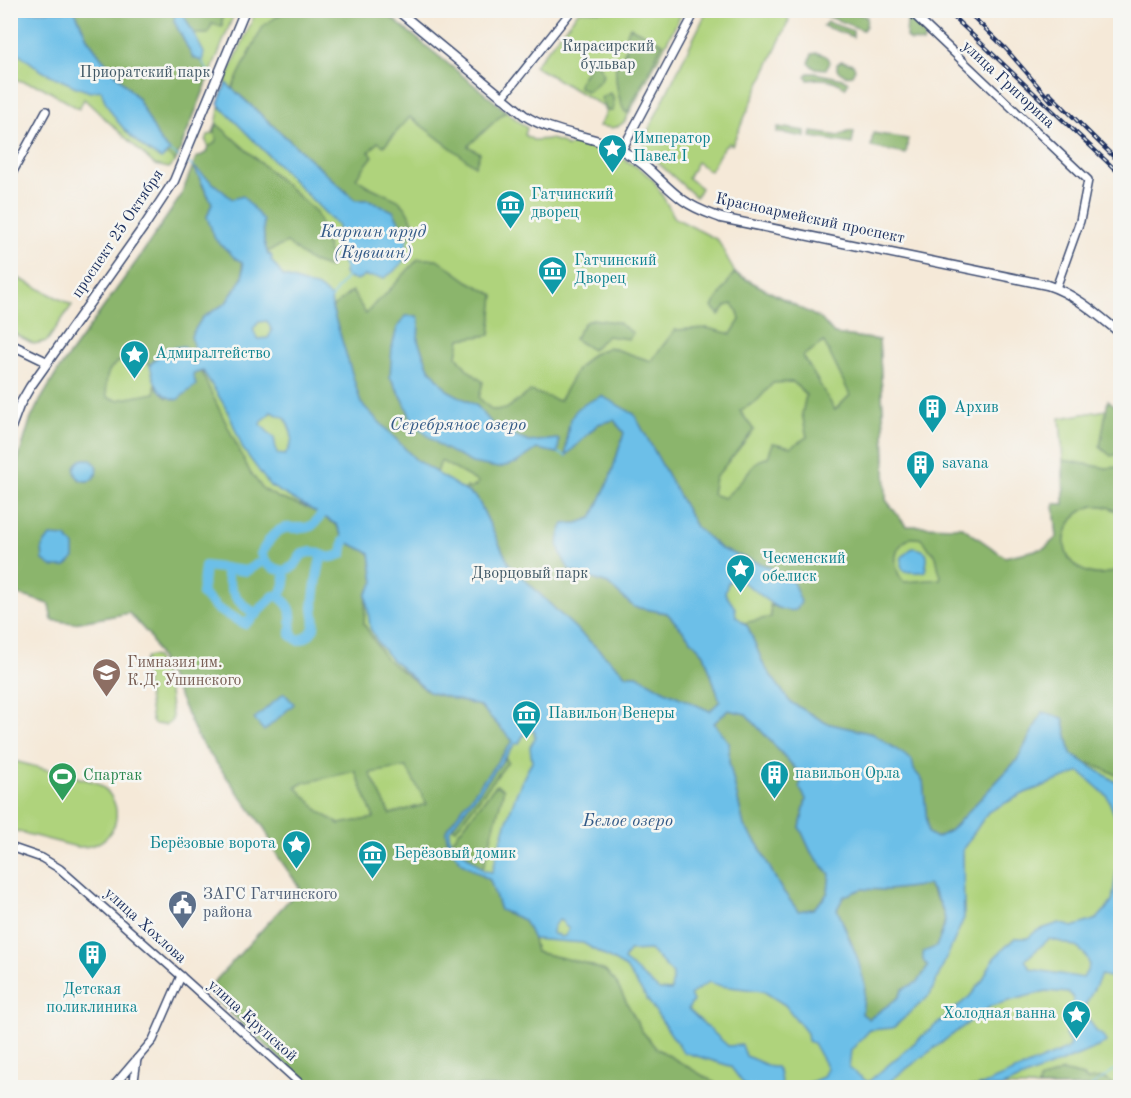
<svg xmlns="http://www.w3.org/2000/svg" width="1131" height="1098" viewBox="0 0 1131 1098" font-family="'Old Standard TT',serif">
	<style>
		.green { fill: #afd37c; stroke: #65816d; stroke-width: 1.5 }
		.forest { fill: #8bb56c; stroke: #537265; stroke-width: 1.5; fill-rule: evenodd }
		.water { fill: #6cbfe8; stroke: #4477a3; stroke-width: 1.5; fill-rule: evenodd }
		.lines { fill: none; stroke-linecap: round; stroke-linejoin: round }
		.stream { stroke: #6cbfe8; stroke-width: 1.5 }
		.river { stroke: #6cbfe8; stroke-width: 10 }
		.minor-casing { stroke: #3c4b70; stroke-width: 10 }
		.major-casing { stroke: #3c4b70; stroke-width: 11 }
		.minor { stroke: #fff; stroke-width: 7 }
		.major { stroke: #fff; stroke-width: 8 }
		.rail-casing { stroke: #1b2f5e; stroke-width: 4 }
		.rail { stroke: #f6f6f2; stroke-width: 1.5; stroke-dasharray: 4.5; stroke-linecap: butt }
		.labels { text-anchor: middle; dominant-baseline: central; stroke-width: 5; stroke-linejoin: round; paint-order: stroke }
		.park-label { font-size: 16px; fill: #405866; stroke: #f6f6f2 }
		.street-label { font-size: 16px; fill: #1b2f5e; stroke: #f6f6f2 }
		.culture-label { font-size: 16px; fill: #0d838f; stroke: #f6f6f2; text-anchor: start }
		.education-label { font-size: 16px; fill: #785e54; stroke: #f6f6f2; text-anchor: start }
		.leisure-label { font-size: 16px; fill: #27864d; stroke: #f6f6f2; text-anchor: start }
		.service-label { font-size: 16px; fill: #4e5e75; stroke: #f6f6f2; text-anchor: start }
		.water-label { font-size: 18px; font-style: italic; fill: #335a87; stroke: #f6f6f2 }
	</style>
	<rect width="100%" height="100%" fill="#f6f6f2"/>
	<filter id="ink" filterUnits="userSpaceOnUse"><feTurbulence type="fractalNoise" baseFrequency=".0167" numOctaves="2"/><feDisplacementMap in="SourceGraphic" scale="12" xChannelSelector="R" yChannelSelector="G"/><feConvolveMatrix kernelMatrix="1 2 1 2 8 2 1 2 1" color-interpolation-filters="sRGB"/></filter>
	<filter id="wash" filterUnits="userSpaceOnUse"><feTurbulence type="fractalNoise" baseFrequency=".008" numOctaves="4" result="noise"/><feDisplacementMap in="SourceGraphic" scale="24" xChannelSelector="R" yChannelSelector="G"/><feGaussianBlur stdDeviation="1.35" result="paint"/><feColorMatrix in="noise" values="0 0 0 0 0 0 0 0 0 0 0 0 0 0 0 0 0 1.4 0 .05"/><feComposite in="paint" operator="in"/></filter>
	<g filter="url(#wash)">
		<rect width="100%" height="100%" fill="#f5e9d8"/>
		<g class="green">
			<path d="M10 11H235L210 75 175 162 169 168 155 165 84 99 79 109 42 87 11 78Z"/>
			<path d="M256 11H383L527 128 525 135 533 140 551 139 561 142 567 147 572 145 575 139 596 146 624 159 642 170 654 181 675 218 718 240 735 273 821 319 834 334 879 340 884 430 886 500 906 526 962 527 1005 557 1045 548 1057 537 1054 504H1064L1063 461 1060 418 1106 410 1120 420V1087H311L206 991 300 888 277 855 265 829 198 738 179 696 149 635 129 613 74 623 52 620 49 604 11 592V483L30 421 37 406 58 371 139 258 181 196 196 158 206 153 208 146 206 141 208 135 212 134C219 122 218 107 222 93 231 65 245 38 256 11Z"/>
			<path d="M579 11H683L625 121C616 130 611 128 599 126L606 113 603 106 534 66Z"/>
			<path d="M707 11H790L787 16 789 20 732 145 729 143 723 148 710 171 697 162 688 178 701 188 696 197 647 153 644 148 643 141Z"/>
			<path d="M18 278 72 305 47 341 34 344 11 332V295Z"/>
			<path d="M152 656 156 657 168 685 172 716V720L166 725 154 724 152 721 143 664 147 657Z"/>
			<path d="M10 760 95 782C131 801 119 849 77 847L11 830Z"/>
		</g>
		<g class="forest">
			<path d="M75 11H226L222 17V27L212 24 208 34H193L183 15 174 21 193 58 202 61 210 75 175 162 167 154 169 151 160 141 138 99 101 57 87 38Z"/>
			<path d="M285 11H383L506 111 468 146 480 153 475 166 410 117 384 146 378 142 369 152 373 156 356 178 368 186 398 200 405 207 419 233 408 237 393 211 369 200H355L232 88 263 26Z"/>
			<path d="M825 11H852L867 17 866 26 863 30 824 15Z"/>
			<path d="M910 19 926 34 923 43 911 40V42L906 37 907 21Z"/>
			<path d="M827 22 853 31V37L823 26Z"/>
			<path d="M630 27 663 43 627 113 625 112C617 97 615 78 616 61L623 57 627 45 626 35Z"/>
			<path d="M817 53C826 55 835 59 826 69L814 68 809 63 812 54Z"/>
			<path d="M593 61 599 65 603 75 601 80 587 92 579 87V82Z"/>
			<path d="M841 61 853 64 855 69 852 75C846 77 842 74 837 70V64Z"/>
			<path d="M808 73H815L843 79 847 81 848 83 845 88C836 79 821 78 808 80L806 76Z"/>
			<path d="M610 93 613 96 614 107 612 111H607L601 98Z"/>
			<path d="M217 124 315 211 319 219 332 262 330 268 310 261 287 243 267 252 264 242 263 220 232 199 195 168 203 187 212 203 207 217 235 258 242 262 243 277 226 303 202 318 197 357 198 362 192 364 165 349 150 365 137 354C112 363 103 368 107 397L117 400 155 393V385L167 398 192 374 202 372 206 382 250 472 263 489 279 498 313 510 321 515 337 526 344 541 370 553 374 583 366 595 364 624 385 658 429 692 480 706 513 741 446 830 448 846 462 863 490 880 500 910 524 920 533 939 536 952 585 963 605 971 615 981 642 1031 656 1048 722 1087H311L206 991 300 888 277 855 265 829 198 738 179 696 149 635 129 613 74 623 52 620 49 604 11 592V483L30 421 37 406 58 371 139 258 181 196 196 158 206 153 209 146 214 144 217 138 214 133ZM85 459H88L93 479C88 482 84 482 79 479L76 466 78 463ZM406 767 427 804 390 814 370 773ZM355 771 374 818 339 824 320 812 296 787 303 783Z"/>
			<path d="M778 127 805 131V137L777 132Z"/>
			<path d="M850 131 854 132 852 144 811 137 812 132 839 136Z"/>
			<path d="M873 133 908 139 906 154 871 147Z"/>
			<path d="M418 259H437L468 281 494 295 490 335 460 339 457 356 467 369 483 382 479 398 492 410 506 409 531 391 559 401 578 368 591 355 609 347 651 361 675 330 707 328 731 334 740 320 738 312 732 304 726 306 719 315 712 307 734 273 821 319 834 334 879 340 884 430 886 500 906 526 962 527 1005 557 1045 548 1057 537 1054 504H1064L1063 461H1069L1106 468 1120 467V514C1078 481 1037 557 1090 573 1100 576 1112 573 1120 567V776L1089 763 1088 765 1071 754 1063 718 1043 712 1017 760 950 831 936 838 928 833 923 781 914 770 873 734 826 723 790 702 764 666 748 627 744 623 771 617 770 605 789 611 769 567 721 549 696 527 634 414 571 421 567 434 566 455 598 424 614 420 624 433 610 478 592 518 578 523 564 524 570 571 608 584 634 607 667 613 704 654 720 701 711 712 664 691 637 675H626L559 613 509 564 477 498 465 490 467 487 471 489 474 485 476 486 478 482 441 461 437 473 416 460 360 403 332 308 352 291 366 314 376 302 383 297ZM419 320 418 341 429 368 447 390 477 406 493 425 514 436 529 442 559 439 537 449 516 463 413 423 403 399 390 377ZM824 342 850 395 835 410 803 356ZM793 382 806 395 802 414 807 437 791 447 773 443 768 457 756 462 735 488 724 498 712 494 715 478 754 430 740 411 757 401 773 383ZM911 538C925 538 922 539 930 550 933 554 934 551 936 557 938 564 938 570 941 576L940 579 904 582C895 573 892 554 902 544 904 541 908 540 911 538Z"/>
			<path d="M592 319 617 322 633 333 629 339 607 336 592 350 574 339 584 323Z"/>
			<path d="M1108 400 1120 410V454L1111 456 1100 447Z"/>
			<path d="M728 710 746 714 803 777 806 799 800 828 811 852 830 874 828 892 824 898 813 909 798 911 780 887 758 845 744 826 729 762V743L714 723Z"/>
			<path d="M505 757 508 762 456 829 452 827Z"/>
			<path d="M496 785 504 789 483 869 451 842Z"/>
			<path d="M928 885 940 904 945 919 942 933 928 967 918 982 903 989 899 997 869 1019 862 1014 865 985 851 942 837 909 844 896 862 889 888 890Z"/>
			<path d="M1062 1071 1083 1076 1087 1080 1103 1078 1117 1087H1038L1039 1081Z"/>
		</g>
		<g class="water">
			<path d="M10 11H75L87 38 101 57 138 99 160 141 170 151 161 159C136 145 109 118 101 90L90 92 74 86 42 71 14 50 11 49Z"/>
			<path d="M175 13 183 14 204 53 202 61 193 58 174 21Z"/>
			<path d="M226 83 355 200H369L393 211 408 237 403 262 393 272 384 278 364 276 357 280 351 278 350 279 344 274 345 268 338 252V226L218 104Z"/>
			<path d="M194 167 232 199 243 196 263 220 264 242 268 255 270 254 272 257 271 260 283 276 321 289 331 298 332 308 361 403 416 460 477 498 509 564 559 613 626 675H637L665 691 710 711 720 701 704 654 667 613 634 607 608 584 570 571C560 553 553 544 564 524L578 523 592 518 610 478 624 433 614 420 598 424 566 456C567 441 566 417 580 407 587 402 595 399 602 396L634 414 696 527 721 549 769 567 793 582 801 602 796 610C778 613 769 602 757 592 751 587 743 583 737 579L728 582 725 593 735 608 736 616 748 627 764 666 790 702 826 723 873 734 912 760 914 770 923 781 928 833 936 838 950 831 1017 760 1043 712 1063 718 1071 754 1116 782 1120 788V829L1107 796 1080 772 1025 793 988 812 963 849 964 918 930 995 893 1028 870 1030 851 1050 849 1068 868 1082 970 996 982 981 994 958 1015 938H1028L1036 931 1059 923 1073 927 1097 919 1112 902 1120 845V974L1113 978 1101 975 1082 1012 1085 1018H1088L1096 1031 1103 1036 1106 1042 1100 1046 1001 1087H977L1067 1049 1070 1044 1065 1035 1074 998 1069 993 1046 991 991 1006 882 1087H834L832 1084 826 1087H799L823 1077 827 1068 813 1043 808 1041 807 1033 785 1005 763 991 721 986 709 982 690 995 693 1001 688 1009 728 1046 742 1045 746 1056 771 1067H776L779 1071 782 1087H746L730 1066 683 1052 626 968 583 943 533 939 524 920 500 910 490 880 462 863 448 846 446 830 513 741 480 706 429 692 390 658 379 644 370 628 366 595 374 582 370 553 344 541 337 525 321 515 270 486 243 449 228 411 203 371 193 374 196 385 177 400C157 395 154 382 150 365L165 349 184 346 192 364 197 362 191 336 202 318 226 303 243 277V265L242 262 235 258 215 239 207 217 212 203ZM267 321 272 331 268 338 257 339 253 329 259 322ZM271 412 285 418C293 434 295 440 285 455L277 454 274 438 260 424ZM728 710 746 714 803 777 799 787 806 799 800 828 811 852 830 874 828 892 824 898 813 909 798 911 780 887 758 845 744 826 729 762V743L714 723ZM530 730 535 732 534 735 536 736 530 747 532 762C512 795 503 835 492 872L485 871 450 841 449 831 515 744 519 743 526 731 528 732ZM928 885C935 894 944 907 945 920 945 929 939 939 936 947L923 952V960L928 967 918 982 903 989 899 997 869 1019 862 1014 865 985 857 957 837 909 844 896 862 889 888 890ZM559 920 563 922 564 925 569 929 565 936 560 937 558 934 554 935 552 933C552 928 555 923 559 920ZM1049 939C1063 942 1086 946 1089 964 1089 969 1085 974 1083 978L1031 969 1025 960ZM650 950 673 974 671 991 659 990 624 960 629 951Z"/>
			<path d="M405 316H417L419 320 418 341 429 368 447 390 477 406 493 425 514 436 529 442 559 439 558 453 537 449 516 463 498 468 472 463 440 446 413 423 403 399 390 377 392 347 397 328Z"/>
			<circle cx="86" cy="470" r="11"/>
			<path d="M50 536 66 537 74 546V558L65 567H53L43 560 42 547Z"/>
			<path d="M912 548C931 549 928 557 925 571 917 573 910 573 903 570L901 565 902 557Z"/>
			<path d="M284 693 294 704 264 731 254 719Z"/>
		</g>
		<g class="lines">
			<g class="stream">
				<path d="M202 61 210 75"/>
				<path d="M170 151 179 157"/>
				<path d="M185 161 194 167"/>
				<path d="M331 298 347 276"/>
				<path d="M558 453 566 456"/>
				<path d="M1089 1088 1120 1066"/>
			</g>
			<g class="river">
				<path d="M321 515C319 518 315 524 311 526 305 529 299 528 292 528 276 526 268 541 261 554 267 566 271 568 284 571L294 566 302 554C305 554 309 552 312 552 326 553 323 562 342 554L344 541"/>
				<path d="M264 560 246 571 205 566 202 594 219 610 245 624C256 615 264 604 274 596H278C286 587 286 583 284 571"/>
				<path d="M225 568C230 590 236 604 257 614"/>
				<path d="M278 596C295 608 291 615 291 635L298 640C305 639 309 636 313 630 317 622 313 615 313 607 315 590 317 572 322 555"/>
			</g>
		</g>
	</g>
	<g filter="url(#ink)">
		<g class="lines">
			<defs>
				<g id="minor">
					<path d="M909 10 1088 180 1080 221 1056 288"/>
					<path d="M502 98 572 10"/>
					<path d="M622 150 696 10"/>
					<path d="M10 177 46 111"/>
					<path d="M10 847 42 858 60 869 181 976 305 1088"/>
					<path d="M112 1088 153 1040 181 976"/>
					<path d="M133 1088 137 1059"/>
				</g>
				<g id="major">
					<path d="M397 10 524 115C554 135 592 134 623 151 649 165 661 184 683 200 695 209 708 213 721 218L1047 285C1075 294 1098 315 1120 333"/>
					<path d="M10 344 47 362"/>
					<path d="M10 430 19 406 30 387 145 225 174 181 245 10"/>
				</g>
			</defs>
			<use href="#minor" class="minor-casing"/>
			<use href="#major" class="major-casing"/>
			<use href="#minor" class="minor"/>
			<use href="#major" class="major"/>
			<defs>
				<g id="rail">
					<path d="M946 10 1120 174"/>
					<path d="M966 10 1006 49 1052 102"/>
					<path d="M1049 93 1120 163"/>
				</g>
			</defs>
			<use href="#rail" class="rail-casing"/>
			<use href="#rail" class="rail"/>
		</g>
	</g>
	<defs>
		<symbol id="sight-pin" viewBox="-11 -11 22 30"><path d="M0 17L-7.5 6A9.5 9.5 0 1 1 7.5 6Z" fill="#0f9aa8" stroke="#f6f6f2"/><path d="M0-6L1.8-2.2L6-1.7L2.9 1.2L3.7 5.4L0 3.3L-3.7 5.4L-2.9 1.2L-6-1.7L-1.8-2.2Z" fill="#fff"/></symbol>
		<symbol id="museum-pin" viewBox="-11 -11 22 30"><path d="M0 17L-7.5 6A9.5 9.5 0 1 1 7.5 6Z" fill="#0f9aa8" stroke="#f6f6f2"/><path d="M0-6L6-3V-2H-6V-3ZM-5-1h2V3h-2ZM-1-1h2V3h-2ZM3-1h2V3H3ZM-6 4H6V6H-6Z" fill="#fff"/></symbol>
		<symbol id="building-pin" viewBox="-11 -11 22 30"><path d="M0 17L-7.5 6A9.5 9.5 0 1 1 7.5 6Z" fill="#0f9aa8" stroke="#f6f6f2"/><path d="M-4-6H4V6H1V3H-1V6H-4ZM-2.5-4.3h1.7v1.8h-1.7ZM.8-4.3h1.7v1.8H.8ZM-2.5-1h1.7V.8h-1.7ZM.8-1h1.7V.8H.8Z" fill="#fff"/></symbol>
		<symbol id="school-pin" viewBox="-11 -11 22 30"><path d="M0 17L-7.5 6A9.5 9.5 0 1 1 7.5 6Z" fill="#8d6e63" stroke="#f6f6f2"/><path d="M0-5L7-2L0 1L-7-2ZM-4 1L0 2.5L4 1V4Q0 6-4 4Z" fill="#fff"/></symbol>
		<symbol id="stadium-pin" viewBox="-11 -11 22 30"><path d="M0 17L-7.5 6A9.5 9.5 0 1 1 7.5 6Z" fill="#2e9e5b" stroke="#f6f6f2"/><path d="M0-5a6.5 5 0 1 0 0 10a6.5 5 0 1 0 0-10ZM-3.5-1.8h7v3.6h-7Z" fill="#fff"/></symbol>
		<symbol id="civic-pin" viewBox="-11 -11 22 30"><path d="M0 17L-7.5 6A9.5 9.5 0 1 1 7.5 6Z" fill="#5c6f8a" stroke="#f6f6f2"/><path d="M-.6-6.5H3V-4.5H.6V-3L4-1V1h2V6H-6V1h2V-1L-.6-3ZM-1.2 2.5V6h2.4V2.5Z" fill="#fff"/></symbol>
	</defs>
	<g fill-rule="evenodd">
		<use href="#sight-pin" x="596" y="132" width="33" height="45"/>
		<use href="#museum-pin" x="494" y="188" width="33" height="45"/>
		<use href="#museum-pin" x="536" y="254" width="33" height="45"/>
		<use href="#sight-pin" x="118" y="338" width="33" height="45"/>
		<use href="#building-pin" x="916" y="392" width="33" height="45"/>
		<use href="#building-pin" x="904" y="448" width="33" height="45"/>
		<use href="#sight-pin" x="724" y="552" width="33" height="45"/>
		<use href="#school-pin" x="90" y="656" width="33" height="45"/>
		<use href="#museum-pin" x="510" y="698" width="33" height="45"/>
		<use href="#building-pin" x="758" y="758" width="33" height="45"/>
		<use href="#stadium-pin" x="46" y="760" width="33" height="45"/>
		<use href="#sight-pin" x="280" y="828" width="33" height="45"/>
		<use href="#museum-pin" x="356" y="838" width="33" height="45"/>
		<use href="#civic-pin" x="166" y="888" width="33" height="45"/>
		<use href="#building-pin" x="76" y="938" width="33" height="45"/>
		<use href="#sight-pin" x="1060" y="998" width="33" height="45"/>
	</g>
	<g class="labels">
		<g class="park-label">
			<text x="608" y="47">Кирасирский<tspan x="608" dy="18">бульвар</tspan></text>
			<text x="145" y="73">Приоратский парк</text>
			<text x="530" y="574">Дворцовый парк</text>
		</g>
		<g class="street-label">
			<text transform="translate(1008 85) rotate(43)">улица Григорина</text>
			<text transform="translate(810 219) rotate(12)">Красноармейский проспект</text>
			<text transform="translate(118 234) rotate(-56)">проспект 25 Октября</text>
			<text transform="translate(145 926) rotate(42)">улица Хохлова</text>
			<text transform="translate(252 1021) rotate(42)">улица Крупской</text>
		</g>
		<g class="culture-label">
			<text x="633" y="139">Император<tspan x="633" dy="18">Павел I</tspan></text>
			<text x="531" y="195">Гатчинский<tspan x="531" dy="18">дворец</tspan></text>
			<text x="574" y="261">Гатчинский<tspan x="574" dy="18">Дворец</tspan></text>
			<text x="155" y="354">Адмиралтейство</text>
			<text x="954" y="408">Архив</text>
			<text x="942" y="464">savana</text>
			<text x="762" y="559">Чесменский<tspan x="762" dy="18">обелиск</tspan></text>
			<text x="548" y="714">Павильон Венеры</text>
			<text x="795" y="774">павильон Орла</text>
			<text x="276" y="844" text-anchor="end">Берёзовые ворота</text>
			<text x="394" y="854">Берёзовый домик</text>
			<text x="92" y="990" text-anchor="middle">Детская<tspan x="92" dy="18">поликлиника</tspan></text>
			<text x="1056" y="1014" text-anchor="end">Холодная ванна</text>
		</g>
		<g class="education-label">
			<text x="127" y="663">Гимназия им.<tspan x="127" dy="18">К.Д. Ушинского</tspan></text>
		</g>
		<g class="leisure-label">
			<text x="83" y="776">Спартак</text>
		</g>
		<g class="service-label">
			<text x="203" y="895">ЗАГС Гатчинского<tspan x="203" dy="18">района</tspan></text>
		</g>
		<g class="water-label">
			<text x="373" y="232">Карпин пруд<tspan x="373" dy="21">(Кувшин)</tspan></text>
			<text x="458" y="425">Серебряное озеро</text>
			<text x="628" y="821">Белое озеро</text>
		</g>
	</g>
	<rect width="1131" height="1098" fill="none" stroke="#f6f6f2" stroke-width="36"/>
</svg>
